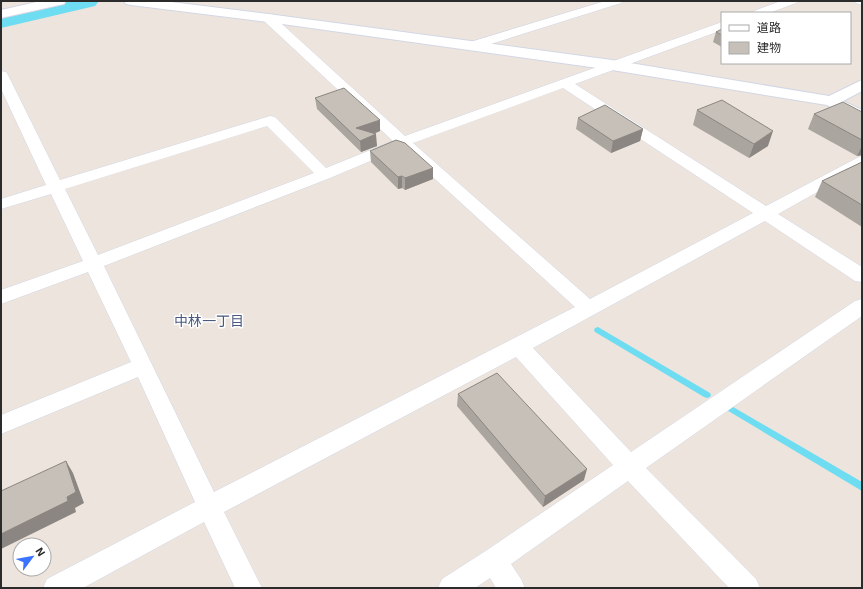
<svg xmlns="http://www.w3.org/2000/svg" width="863" height="589" viewBox="0 0 863 589" font-family="'Exo 2','Noto Sans JP',sans-serif">
	<style>
		.lines { fill: none; stroke-linecap: round; stroke-linejoin: round }
		.stream { fill: #6edcf1; fill-rule: evenodd }
		.river { fill: #6edcf1; fill-rule: evenodd }
		.minor-casing { stroke: #d2d7e4; stroke-width: 1 }
		.tertiary-casing { stroke: #d2d7e4; stroke-width: 2 }
		.minor { fill: #fff; fill-rule: evenodd }
		.tertiary { fill: #fff; fill-rule: evenodd }
		.wall { fill: #aaa59e }
		.shaded-wall { fill: #8b8681 }
		.building { fill: #c6c0b8; stroke: #8b8681 }
		.labels { text-anchor: middle; dominant-baseline: central; stroke-width: 3; stroke-linejoin: round; paint-order: stroke }
		.neighbourhood-label { font-size: 14px; fill: #4a597d; stroke: #fff }
	</style>
	<rect width="100%" height="100%" fill="#ede4dd"/>
	<g class="lines">
		<g class="stream">
			<path d="M598 327 710 393 711 395 710 397 707 398 704 397 595 332 594 330 595 328Z"/>
			<path d="M728 404 862 482V491L725 409 724 407 725 405Z"/>
		</g>
		<path class="river" d="M52 1H99L95 6 1 28V12Z"/>
		<defs>
			<g id="minor">
				<path d="M605 1H623L621 3 475 49H467L465 46 467 43Z"/>
				<path d="M781 1H798L796 3 769 13H752L754 11Z"/>
				<path d="M854 1H862V5L856 3Z"/>
				<path d="M268 14 272 15 405 136 722 22V30L575 84 766 206 857 158 862 156V167L778 214 862 267V282L855 281 765 221 533 348 631 452 855 301 862 299V316L646 468 756 579 760 588H729L628 481 511 564 521 579 525 588H496L490 578 475 588H438L442 579 484 552 613 465 516 357 224 512 262 588H235L204 522 83 588H43L47 579 195 502 138 377 1 434V415L131 362 88 272 1 304V290L83 261 51 194 1 209V199L46 185 1 89V71L6 72 8 75 60 180 270 116 275 117 326 168 393 141 264 21 262 18 264 15ZM563 88 753 213 590 299 413 143ZM267 126 314 173 98 255 65 189ZM401 148 575 307 214 492 104 266 330 178Z"/>
			</g>
			<g id="tertiary">
				<path d="M41 1H66L64 4 1 18V10Z"/>
				<path d="M124 1H163L268 14 612 60 829 96 862 80V91L843 101 862 110V122L856 121 827 105 612 70 268 22 131 5 126 4Z"/>
			</g>
		</defs>
		<use href="#minor" class="minor-casing"/>
		<use href="#tertiary" class="tertiary-casing"/>
		<use href="#minor" class="minor"/>
		<use href="#tertiary" class="tertiary"/>
	</g>
	<g class="wall">
		<path d="M722 29V47L713 42 716 32Z"/>
		<path d="M315 98 380 131 374 134 377 146 361 152 317 109Z"/>
		<path d="M697 110 768 146 749 158 693 125Z"/>
		<path d="M862 112V155L857 156 808 129 814 114Z"/>
		<path d="M578 118 643 129 640 141 611 153 576 129Z"/>
		<path d="M370 151 433 168V179L405 190 402 188 398 189 371 162Z"/>
		<path d="M862 162V227L815 197 822 181Z"/>
		<path d="M458 394 584 480 543 507 457 406Z"/>
	</g>
	<g class="shaded-wall">
		<path d="M380 120V131L358 139 356 128Z"/>
		<path d="M643 129 640 141 611 153 613 141Z"/>
		<path d="M773 131 768 146 749 158 754 144Z"/>
		<path d="M376 134 377 146 361 152 360 141Z"/>
		<path d="M862 146V155L857 156Z"/>
		<path d="M433 168V179L405 190V178Z"/>
		<path d="M402 176V188L398 189V177Z"/>
		<path d="M66 461 73 473 84 503 75 508 76 512 1 549V534L67 497Z"/>
		<path d="M587 469 584 480 543 507 545 496Z"/>
	</g>
	<g class="building">
		<path d="M722 29V35L716 32Z"/>
		<path d="M344 88 380 120 356 128 376 134 360 141 315 98Z"/>
		<path d="M722 100 773 131 754 144 697 110Z"/>
		<path d="M843 102 862 112V140L814 114Z"/>
		<path d="M605 105 643 129 613 141 578 118Z"/>
		<path d="M396 140 405 143 433 168 405 178 402 176 398 177 370 151Z"/>
		<path d="M862 162V205L822 181Z"/>
		<path d="M497 373 587 469 545 496 458 394Z"/>
		<path d="M66 461 76 492 67 497 68 501 1 534V491Z"/>
	</g>
	<g class="labels">
		<g class="neighbourhood-label">
			<text x="209" y="320">中林一丁目</text>
		</g>
	</g>
	<rect width="863" height="589" fill="none" stroke="#2b2b2b" stroke-width="4"/>
	<rect x="721" y="12" width="130" height="52" fill="#ffffff" stroke="#aaaaaa"/>
	<rect x="729" y="25" width="20" height="6" fill="#ffffff" stroke="#aaaaaa"/>
	<text x="757" y="32" font-size="12" fill="#2b2b2b">道路</text>
	<rect x="729" y="42" width="20" height="12" fill="#c6c0b8" stroke="#aaaaaa"/>
	<text x="757" y="52" font-size="12" fill="#2b2b2b">建物</text>
	<g transform="translate(32 557) rotate(58)"><circle r="19" fill="#ffffff" stroke="#aaaaaa"/>
	<path d="M0-3L7 15L0 10L-7 15Z" fill="#3a73fd"/>
	<text y="-6" font-size="11" font-weight="bold" text-anchor="middle" fill="#2b2b2b">N</text>
	</g>
</svg>
